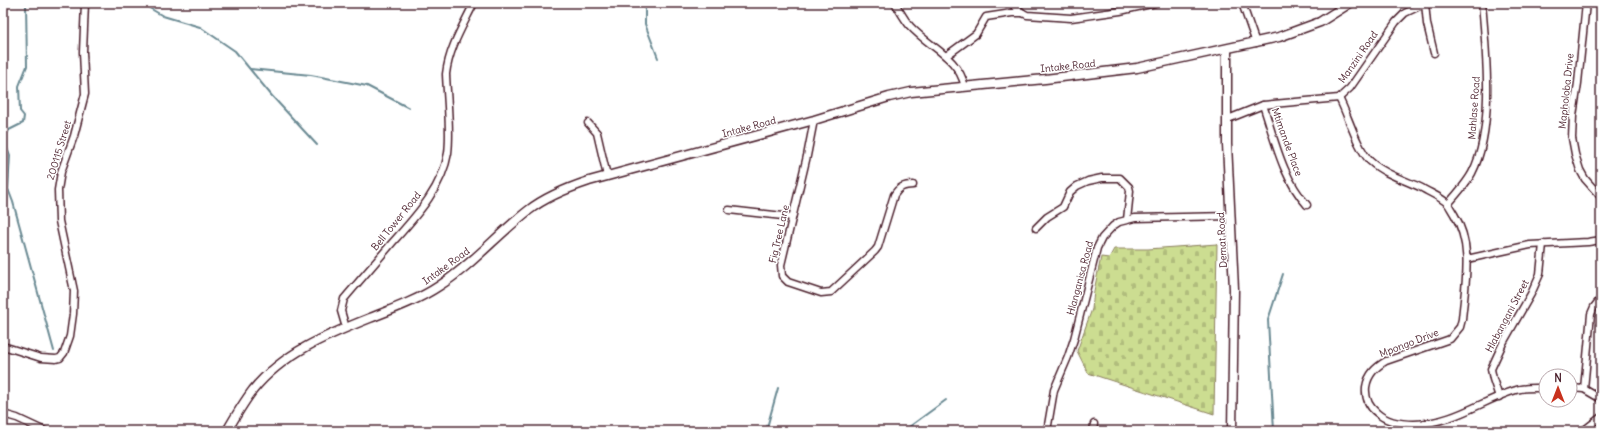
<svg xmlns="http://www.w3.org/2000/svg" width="1604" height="434" viewBox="0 0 1604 434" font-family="Delius,sans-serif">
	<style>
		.cemetery { fill: url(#cemetery-stones); stroke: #8b7e5e }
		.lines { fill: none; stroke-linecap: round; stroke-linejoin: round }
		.stream { stroke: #6b8a93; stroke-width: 2 }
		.minor-casing { stroke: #4a1f2b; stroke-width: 9 }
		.tertiary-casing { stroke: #4a1f2b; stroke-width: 11 }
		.minor { stroke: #fff; stroke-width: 6 }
		.tertiary { stroke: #fff; stroke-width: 8 }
		.labels { text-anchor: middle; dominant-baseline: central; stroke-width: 3; stroke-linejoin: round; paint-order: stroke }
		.street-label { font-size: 10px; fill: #4a1f2b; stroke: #fff }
	</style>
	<defs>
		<pattern id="cemetery-stones" width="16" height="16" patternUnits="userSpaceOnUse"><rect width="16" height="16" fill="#ccdd91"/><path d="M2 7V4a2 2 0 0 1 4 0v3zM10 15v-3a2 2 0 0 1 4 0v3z" fill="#b1bd7d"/></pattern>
	</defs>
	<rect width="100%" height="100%" fill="#fff"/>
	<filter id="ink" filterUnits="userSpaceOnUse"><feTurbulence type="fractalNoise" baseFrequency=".025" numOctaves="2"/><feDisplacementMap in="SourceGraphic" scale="8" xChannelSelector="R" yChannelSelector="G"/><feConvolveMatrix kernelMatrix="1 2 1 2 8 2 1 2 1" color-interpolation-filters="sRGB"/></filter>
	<g filter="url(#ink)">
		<path class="cemetery" d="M1217 244 1214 414 1088 373 1077 351 1092 309 1094 291 1101 257 1109 258 1114 249H1148Z"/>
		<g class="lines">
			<g class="stream">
				<path d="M26 3 27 66 19 86 20 111 24 116 23 123 9 130 5 137V143L10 156 8 189 13 202 54 351"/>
				<path d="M141 3 163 16 200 27 235 51 272 96 317 145"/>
				<path d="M645 3V24L658 58"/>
				<path d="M250 69 311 75 367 86 409 108"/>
				<path d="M766 431 778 388"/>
				<path d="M899 431 909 427 946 400"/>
				<path d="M1274 431 1268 320 1283 274"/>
			</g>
			<defs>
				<g id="minor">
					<path d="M895 3C900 11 904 19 910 26 930 48 958 56 965 87"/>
					<path d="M1011 3 1023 13 1027 15 1071 18 1120 11 1155 3"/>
					<path d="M1242 3 1256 43"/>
					<path d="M1425 3 1427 24 1434 53"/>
					<path d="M1586 3 1578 83 1573 116 1572 138 1575 154 1580 170 1585 179 1601 197"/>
					<path d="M946 56 976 34 986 17 1012 13H1023"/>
					<path d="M1339 98C1348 115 1357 148 1370 161 1384 174 1405 180 1422 188 1430 193 1441 197 1448 204 1450 207 1452 211 1454 214 1474 246 1465 285 1462 319L1460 327 1450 339 1386 361C1376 367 1368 374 1366 387 1365 398 1368 406 1377 413 1387 422 1401 424 1414 424 1455 423 1480 401 1516 390 1525 387 1536 388 1546 388"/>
					<path d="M1263 105C1275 140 1282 177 1307 205"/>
					<path d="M1228 119 1263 105 1339 98 1350 88 1396 22 1405 13 1426 3"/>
					<path d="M814 120 807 156 781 265 782 276 788 282 821 293 831 292 875 251 878 247 894 195C899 187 904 185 913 185"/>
					<path d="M588 123 597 133 607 176"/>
					<path d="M1448 204C1457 194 1466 184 1472 173 1495 129 1486 51 1482 3"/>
					<path d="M729 210 792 217"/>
					<path d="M1036 228 1047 217 1063 207 1070 192 1077 186 1088 181 1102 178H1120L1129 187 1130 191 1127 220"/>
					<path d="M1467 259 1530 245 1588 242 1601 240"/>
					<path d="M346 328 341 311 344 299C360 280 376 262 392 243 415 217 442 189 448 153 451 129 447 99 446 74 449 48 463 26 474 3"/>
					<path d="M3 346 41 358 56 359 60 358 64 353 70 336 73 314 74 291 59 221 58 190 61 172 74 136 85 94 83 52 85 3"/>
					<path d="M1570 388 1584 389 1601 399"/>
					<path d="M1584 389 1591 314 1594 307 1601 298"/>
					<path d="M1499 397 1493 379 1491 369 1503 343 1531 294 1540 274 1543 244"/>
					<path d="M3 414 17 418 45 431"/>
					<path d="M1047 431 1054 390 1068 357 1074 339 1097 248 1102 238 1113 226 1119 222 1135 218 1231 216"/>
					<path d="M1093 431 1094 424"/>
					<path d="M1583 431 1601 417"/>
				</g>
				<g id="tertiary">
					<path d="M1227 49V144L1234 289 1232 431"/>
					<path d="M227 431C235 417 243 403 253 390 283 353 327 335 370 318 393 309 418 300 439 286 472 265 498 234 529 210 547 196 568 188 589 181L814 120 889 97 911 92 1045 79 1137 68 1279 37 1320 22 1350 3"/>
				</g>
			</defs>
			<use href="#minor" class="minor-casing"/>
			<use href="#tertiary" class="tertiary-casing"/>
			<use href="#minor" class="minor"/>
			<use href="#tertiary" class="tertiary"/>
		</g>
	</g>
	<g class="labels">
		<g class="street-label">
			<text transform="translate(1358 57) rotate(-55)">Manzini Road</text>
			<text transform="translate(1068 66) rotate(-6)">Intake Road</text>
			<text transform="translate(1566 91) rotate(-84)">Mapholoba Drive</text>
			<text transform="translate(1474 108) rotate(-86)">Mahlase Road</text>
			<text transform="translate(749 127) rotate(-15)">Intake Road</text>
			<text transform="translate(1287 142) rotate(70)">Mtimande Place</text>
			<text transform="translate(59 150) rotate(-73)">200115 Street</text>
			<text transform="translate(396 221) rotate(-51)">Bell Tower Road</text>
			<text transform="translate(779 234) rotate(-77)">Fig Tree Lane</text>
			<text transform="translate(1222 240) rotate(-93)">Demat Road</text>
			<text transform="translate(446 266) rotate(-36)">Intake Road</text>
			<text transform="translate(1080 278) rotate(-75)">Hlanganisa Road</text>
			<text transform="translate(1507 316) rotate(-62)">Hlabangani Street</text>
			<text transform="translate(1409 343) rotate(-21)">Mpongo Drive</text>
		</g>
	</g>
	<rect width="1604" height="434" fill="none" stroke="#fff" stroke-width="16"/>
	<rect x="8" y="8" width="1588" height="418" fill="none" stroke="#4a1f2b" stroke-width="1.5" filter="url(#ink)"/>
	<g transform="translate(1558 388)"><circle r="19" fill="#ffffff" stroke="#b7a5aa"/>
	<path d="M0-3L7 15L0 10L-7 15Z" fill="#c8321e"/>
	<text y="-6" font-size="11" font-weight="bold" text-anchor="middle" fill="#4a1f2b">N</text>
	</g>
</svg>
